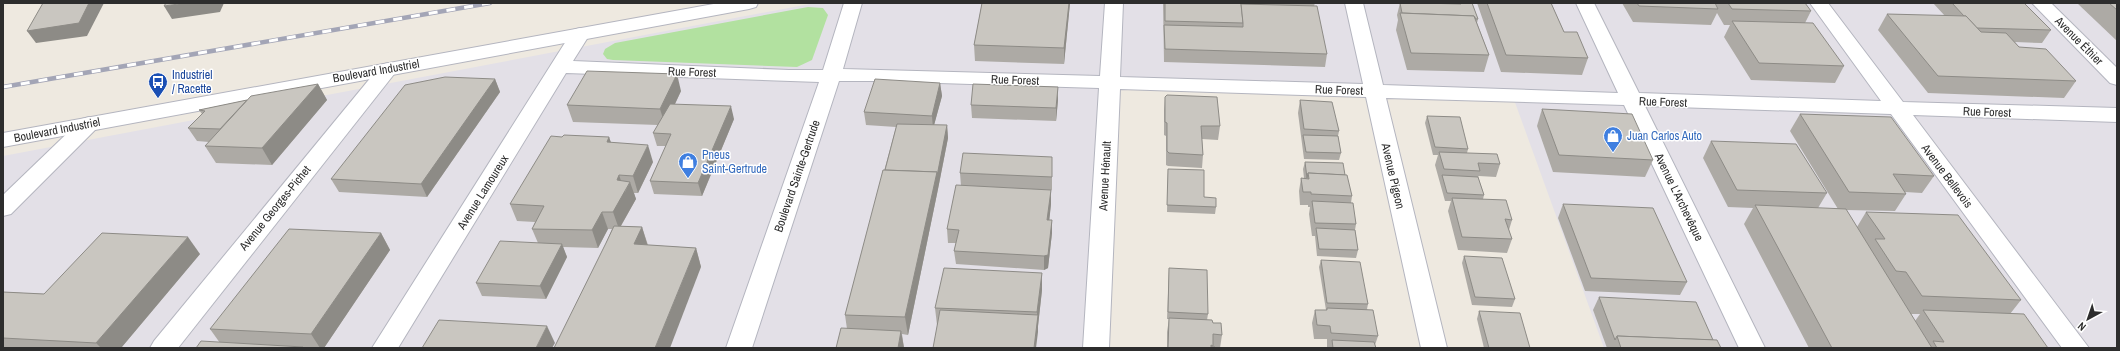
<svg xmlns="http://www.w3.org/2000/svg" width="2120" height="351" viewBox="0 0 2120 351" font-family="'Archivo Narrow',sans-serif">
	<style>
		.industrial { fill: #e3e0e7 }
		.green { fill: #b2e1a0 }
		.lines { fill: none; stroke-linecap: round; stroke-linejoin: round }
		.street-casing { stroke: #b4b5bf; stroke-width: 2 }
		.secondary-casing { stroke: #b4b5bf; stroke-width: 2 }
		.street { fill: #fff; fill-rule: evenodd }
		.secondary { fill: #fff; fill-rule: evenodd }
		.rail-casing { stroke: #a3a5b6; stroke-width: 4.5 }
		.rail { stroke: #fff; stroke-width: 3; stroke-dasharray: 9; stroke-linecap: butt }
		.wall { fill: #adaaa5; fill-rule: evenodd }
		.shaded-wall { fill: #8d8b86 }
		.building { fill: #c9c6c0; stroke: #8d8b86 }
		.labels { text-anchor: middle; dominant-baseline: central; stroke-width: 3; stroke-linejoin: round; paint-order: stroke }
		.street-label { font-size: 12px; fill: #2d2d2d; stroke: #fff }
		.transit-label { font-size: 12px; fill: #164399; stroke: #fff; text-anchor: start }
		.shop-label { font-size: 12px; fill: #366cbe; stroke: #fff; text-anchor: start }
	</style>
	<rect width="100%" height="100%" fill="#eee9e0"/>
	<path class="industrial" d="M815 3H2117V348H1604L1513 97 1110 84 1096 348H3V156Z"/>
	<path class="green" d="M808 7 823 8 828 15 812 60 797 67 613 60 607 59 603 54 605 49 615 43Z"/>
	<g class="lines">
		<defs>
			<g id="street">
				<path d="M844 3H862L843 69 1100 76 1105 3H1123L1120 77 1363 84 1345 3H1363L1383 85 1618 93 1576 3H1594L1639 93 1881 101 1810 3H1828L1903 102 2117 108V122L1913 115 2089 348H2062L1891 114 1645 106 1765 348H1739L1624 105 1386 98 1447 348H1421L1366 97 1120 89 1109 348H1083L1099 88 876 81H839L752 348H726L819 82 566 73 398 348H372L573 30 580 28 587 30 590 34 573 61 789 70H823Z"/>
				<path d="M2032 3H2051L2117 68V85L2110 83Z"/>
				<path d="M388 63 395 65 398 69 395 73 178 348H150L154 341 381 65Z"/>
				<path d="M89 117 96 119 99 124 96 129 11 214 3 216V195L82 119Z"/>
			</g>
			<path id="secondary" d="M719 3H758L756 7 749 9 3 147V133Z"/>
		</defs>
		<use href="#street" class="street-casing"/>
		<use href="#secondary" class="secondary-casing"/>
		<use href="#street" class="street"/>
		<use href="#secondary" class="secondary"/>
		<defs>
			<path id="rail" d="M3 87 490 3"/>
		</defs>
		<use href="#rail" class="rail-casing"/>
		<use href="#rail" class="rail"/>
	</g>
	<g class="wall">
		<path d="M982 3H1070L1064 64 975 61 974 45Z"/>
		<path d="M1163 3H1315L1314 6 1327 54 1325 67 1164 62Z"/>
		<path d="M1400 3H1421L1458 4V3H1472L1478 19 1477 23 1489 55 1484 72 1407 70 1396 30 1398 20 1397 15Z"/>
		<path d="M1477 3H1551L1564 32 1588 58 1582 75 1501 72Z"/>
		<path d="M1622 3H1805L1811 11 1805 23 1844 66 1835 83 1751 80 1724 37 1730 25H1724L1717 13 1711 25 1633 22Z"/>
		<path d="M1933 3H2024L2051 30 2042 43 2015 42 2019 47 2076 81 2064 98 1928 93 1878 30 1887 14 1945 16Z"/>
		<path d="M2077 3H2117V41Z"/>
		<path d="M495 79 500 92 427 197 339 192 331 179Z"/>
		<path d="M940 83 942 96 934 125H947L948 138 938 189 908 335 902 334 904 348H836L847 329 845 315 896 127 866 125 864 112Z"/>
		<path d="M318 84 327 100 272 165 216 163 205 146 209 142 197 141 188 128 202 114 199 110 247 100Z"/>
		<path d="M681 91 675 104 734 119 702 196 654 194 650 181 666 146H657L653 133 658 125 573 122 567 105Z"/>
		<path d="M1165 97 1220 126 1218 140 1202 139 1203 155 1202 168 1168 166 1166 165V136L1164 135V110Z"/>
		<path d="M1058 100 1056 121 972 118 971 105Z"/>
		<path d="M1300 100 1339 131 1338 136 1341 153 1339 160 1304 159 1298 113Z"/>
		<path d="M1542 109 1653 160 1645 177 1553 172 1537 126Z"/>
		<path d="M1800 114 1934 176 1922 193 1905 192 1906 194 1895 211 1846 210 1857 227 1866 212 2021 300 2010 314 2048 348H1809L1744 224 1753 208 1728 207 1703 158 1711 141 1827 193 1818 208 1838 209 1790 131ZM1911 314H1920L1915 321Z"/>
		<path d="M1427 116 1468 149 1467 153 1500 164 1496 177 1479 176 1478 177 1484 195 1483 199 1512 220 1509 230 1512 239 1507 253 1458 250 1448 211 1451 201H1445L1435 165 1438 155H1433L1425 123Z"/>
		<path d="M562 137H609L611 143 653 162 638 193H634L636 199 621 226 642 227 648 245 696 248 701 267 606 243 612 229H608L598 248 563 247 567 257 546 299 482 296 476 283 538 243 532 229 535 222 517 221 510 204Z"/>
		<path d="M1052 157V190L983 187 1051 190V204L1049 220 1052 233 1048 268 1044 270 956 264 954 251 956 243H948L947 229 961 186 960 173Z"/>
		<path d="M1305 162 1345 175 1352 196 1351 203 1356 224 1355 230 1358 250 1356 258 1317 256 1315 236H1312L1309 214 1310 207H1308V205H1300L1299 191 1301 178H1304L1303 169Z"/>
		<path d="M1168 169 1216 207 1215 214 1167 212Z"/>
		<path d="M1563 204 1687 282 1680 295 1585 291 1558 218Z"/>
		<path d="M381 233 390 250 324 348H196L220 343 210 329Z"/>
		<path d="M200 254 121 348H3V292L44 294Z"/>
		<path d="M1464 256 1515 299 1512 307 1472 305 1462 263Z"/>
		<path d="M1321 260 1368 304 1367 309 1378 336 1375 345 1376 348H1331L1330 347H1327V339H1314L1312 323 1315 310H1326L1319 267Z"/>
		<path d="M1169 268 1208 314 1207 320 1213 323 1222 335 1220 348H1167V332L1169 319H1167Z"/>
		<path d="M1042 273V290L1038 326V332L937 325 935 308Z"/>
		<path d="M1599 297 1713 340 1721 348H1607L1593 310Z"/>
		<path d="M1479 311 1530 348H1484L1477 319Z"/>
	</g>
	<g class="shaded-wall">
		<path d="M89 3H104L87 36 36 43 27 31Z"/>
		<path d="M186 3H224L220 12 172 19 164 6Z"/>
		<path d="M1069 3H1070L1064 64V48Z"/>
		<path d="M677 74 681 91 665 125 660 109Z"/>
		<path d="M495 79 500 92 427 197 421 184Z"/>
		<path d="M940 83 942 96 933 129 932 116Z"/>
		<path d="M318 84 327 100 272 165 262 148Z"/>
		<path d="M1058 87V100L1056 121V108Z"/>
		<path d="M731 106 734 119 702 196 698 183Z"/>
		<path d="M947 125 948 138 938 189 908 335 905 317Z"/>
		<path d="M609 137 615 154 607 142Z"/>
		<path d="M648 145 653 162 638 193 633 176Z"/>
		<path d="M619 175 625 192 630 182 636 199 619 229 613 212 617 180Z"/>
		<path d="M1051 190V204L1048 233 1047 220Z"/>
		<path d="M602 212 608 229 598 248 592 230Z"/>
		<path d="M1052 220V233L1048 268 1044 270V256Z"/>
		<path d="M642 227 648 247 634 244Z"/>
		<path d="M381 233 390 250 324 348H320L311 334Z"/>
		<path d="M188 237 200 254 121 348H101L96 343Z"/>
		<path d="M562 244 567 257 546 299 540 286Z"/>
		<path d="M696 248 701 267 670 348H655Z"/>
		<path d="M1042 273V290L1038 326V332L1036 348H1034L1037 318V312Z"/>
		<path d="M547 326 555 343 552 348H536Z"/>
		<path d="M901 331 904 348H898Z"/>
	</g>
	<g class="building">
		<path d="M43 3H89L79 23 27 31Z"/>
		<path d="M166 3H186L164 6Z"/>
		<path d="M982 3H1069L1064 48 974 45Z"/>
		<path d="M1165 3H1241L1243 23 1165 21Z"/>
		<path d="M1400 3H1421L1461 4 1460 3H1472L1478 19H1476L1474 16 1402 13Z"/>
		<path d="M1487 3H1551L1564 32H1577L1588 58 1506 55Z"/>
		<path d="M1637 3H1715L1718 9 1639 6Z"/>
		<path d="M1728 3H1805L1811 11 1732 9Z"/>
		<path d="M1952 3H2024L2051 30 1977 28 1966 16H1964Z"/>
		<path d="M2109 3H2117V10Z"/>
		<path d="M1241 4 1317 6 1327 54 1165 49 1164 25 1243 27V23Z"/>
		<path d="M1400 13 1474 16 1489 55 1411 53Z"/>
		<path d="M1887 14 1966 16 1981 32 2006 33 2019 47 2046 49 2076 81 1938 76Z"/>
		<path d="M1732 21 1813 23 1844 66 1759 63Z"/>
		<path d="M587 71 677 74 660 109 567 105Z"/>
		<path d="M445 77 495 79 421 184 331 179 405 85Z"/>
		<path d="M875 79 940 83 932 116 864 112Z"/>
		<path d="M318 84 262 148 205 146 251 96Z"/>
		<path d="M973 84 1058 87 1056 108 971 105Z"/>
		<path d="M1167 95 1217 97 1220 126H1201L1203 155 1169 153 1167 151V123L1165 122V97Z"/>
		<path d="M247 100 220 129 188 128 205 111 199 110Z"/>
		<path d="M1300 100 1332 102 1339 131 1304 129Z"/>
		<path d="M670 104 731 106 698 183 650 181 671 134 653 133Z"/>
		<path d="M1542 109 1632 114 1653 160 1559 155Z"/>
		<path d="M1800 114 1891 117 1934 176 1893 174 1906 194 1849 192Z"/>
		<path d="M1427 116 1460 117 1468 149 1435 147Z"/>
		<path d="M897 124 947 125 937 176V172L885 170Z"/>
		<path d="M564 135 609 137 607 142 648 145 633 176 619 175 617 180 630 182 613 212H602L592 230 532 229 544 206 510 204 551 136 562 137Z"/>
		<path d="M1303 135 1338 136 1341 153 1306 152Z"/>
		<path d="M1711 141 1796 144 1827 193 1737 190Z"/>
		<path d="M1439 152 1497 154 1500 164 1478 163 1480 171 1444 169Z"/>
		<path d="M963 153 1052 157V177L960 173Z"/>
		<path d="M1305 162 1343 163 1345 175 1308 173 1307 178Z"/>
		<path d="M1168 169 1204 170V197L1216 198V207L1167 205Z"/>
		<path d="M883 170 937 172 905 317 845 315Z"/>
		<path d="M1308 173 1347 175 1352 196 1311 194V192H1303L1301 178 1309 179Z"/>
		<path d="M1442 175 1478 177 1484 195 1447 193Z"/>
		<path d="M956 185 1051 190 1047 220H1052L1048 255 1044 256 954 251 959 230 947 229Z"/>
		<path d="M1452 198 1506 200 1512 220 1505 219 1512 239 1462 237Z"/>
		<path d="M1312 201 1353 203 1356 224 1315 223Z"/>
		<path d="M1563 204 1653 208 1687 282 1591 278Z"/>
		<path d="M1755 205 1846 209 1932 348H1832Z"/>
		<path d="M1866 212 1958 215 2021 300 1922 296 1906 272 1896 271 1875 239H1885Z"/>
		<path d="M614 226 642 227 634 244 696 248 655 348H554L606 243Z"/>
		<path d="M1316 228 1355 230 1358 250 1319 249Z"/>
		<path d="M289 229 381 233 311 334 210 329Z"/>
		<path d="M102 233 188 237 96 343 3 338V292L44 294Z"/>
		<path d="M500 241 562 244 540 286 476 283Z"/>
		<path d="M1464 256 1502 258 1515 299 1475 297Z"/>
		<path d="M1321 260 1360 262 1368 304 1327 303Z"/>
		<path d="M944 268 1042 273 1037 312 935 308Z"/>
		<path d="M1169 268 1207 270 1208 314 1168 312Z"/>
		<path d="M1599 297 1696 302 1713 340 1617 336 1615 340Z"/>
		<path d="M1327 308 1373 310 1378 336 1331 333 1330 326 1317 325 1315 310H1327Z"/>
		<path d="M940 310 1038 315 1034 348H933Z"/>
		<path d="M1923 310 2024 314 2048 348H1937L1933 341 1944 342Z"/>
		<path d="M1479 311 1520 313 1530 348H1489Z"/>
		<path d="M1169 318 1212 320 1213 323H1221L1222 335 1213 334V346L1211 345V347H1215V348H1168Z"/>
		<path d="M439 320 547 326 536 348H422Z"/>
		<path d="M841 328 901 331 898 348H836Z"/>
		<path d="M1617 336 1717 340 1721 348H1621Z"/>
		<path d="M1332 340 1374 342 1376 348H1333Z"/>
		<path d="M201 341 303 347 302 348H196Z"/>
	</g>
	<defs>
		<symbol id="bus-pin" viewBox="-11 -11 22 30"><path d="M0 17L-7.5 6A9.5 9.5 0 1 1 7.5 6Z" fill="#1a4fb4" stroke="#fff"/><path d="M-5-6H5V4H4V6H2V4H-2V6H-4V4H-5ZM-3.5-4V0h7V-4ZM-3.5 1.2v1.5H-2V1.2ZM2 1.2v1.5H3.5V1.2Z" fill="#fff"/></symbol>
		<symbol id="shop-pin" viewBox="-11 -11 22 30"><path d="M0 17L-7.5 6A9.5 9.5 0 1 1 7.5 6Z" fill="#3f7fe0" stroke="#fff"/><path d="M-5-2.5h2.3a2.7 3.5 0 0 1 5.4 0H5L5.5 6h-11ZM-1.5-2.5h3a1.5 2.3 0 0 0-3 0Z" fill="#fff"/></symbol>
	</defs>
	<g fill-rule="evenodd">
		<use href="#bus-pin" x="147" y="71" width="22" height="30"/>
		<use href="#shop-pin" x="1602" y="125" width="22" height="30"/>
		<use href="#shop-pin" x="677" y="151" width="22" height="30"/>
	</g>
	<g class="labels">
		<g class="street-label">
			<text transform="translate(2079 41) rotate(45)">Avenue Éthier</text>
			<text transform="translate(376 71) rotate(-10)">Boulevard Industriel</text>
			<text transform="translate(692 72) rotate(2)">Rue Forest</text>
			<text transform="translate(1015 80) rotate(2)">Rue Forest</text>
			<text transform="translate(1339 90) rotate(2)">Rue Forest</text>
			<text transform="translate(1663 102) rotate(2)">Rue Forest</text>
			<text transform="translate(1987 112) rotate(2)">Rue Forest</text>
			<text transform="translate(57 130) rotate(-11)">Boulevard Industriel</text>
			<text transform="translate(797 176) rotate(-71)">Boulevard Sainte-Gertrude</text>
			<text transform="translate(1105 176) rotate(-87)">Avenue Hénault</text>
			<text transform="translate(1393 176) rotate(77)">Avenue Pigeon</text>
			<text transform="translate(1947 176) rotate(53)">Avenue Bellevois</text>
			<text transform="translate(483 192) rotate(-58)">Avenue Lamoureux</text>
			<text transform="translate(1679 197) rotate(64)">Avenue L'Archevêque</text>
			<text transform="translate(275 208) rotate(-51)">Avenue Georges-Pichet</text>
		</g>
		<g class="transit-label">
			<text x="172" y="75">Industriel<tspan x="172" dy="14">/ Racette</tspan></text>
		</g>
		<g class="shop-label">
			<text x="1627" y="136">Juan Carlos Auto</text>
			<text x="702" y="155">Pneus<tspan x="702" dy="14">Saint-Gertrude</tspan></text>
		</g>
	</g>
	<rect width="2120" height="351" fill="none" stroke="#2d2d2d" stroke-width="8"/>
	<g transform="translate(2088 319) rotate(220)" stroke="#ffffff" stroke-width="3" paint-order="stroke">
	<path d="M0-3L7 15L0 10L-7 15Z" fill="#2d2d2d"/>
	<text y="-6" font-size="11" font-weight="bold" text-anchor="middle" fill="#2d2d2d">N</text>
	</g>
</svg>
